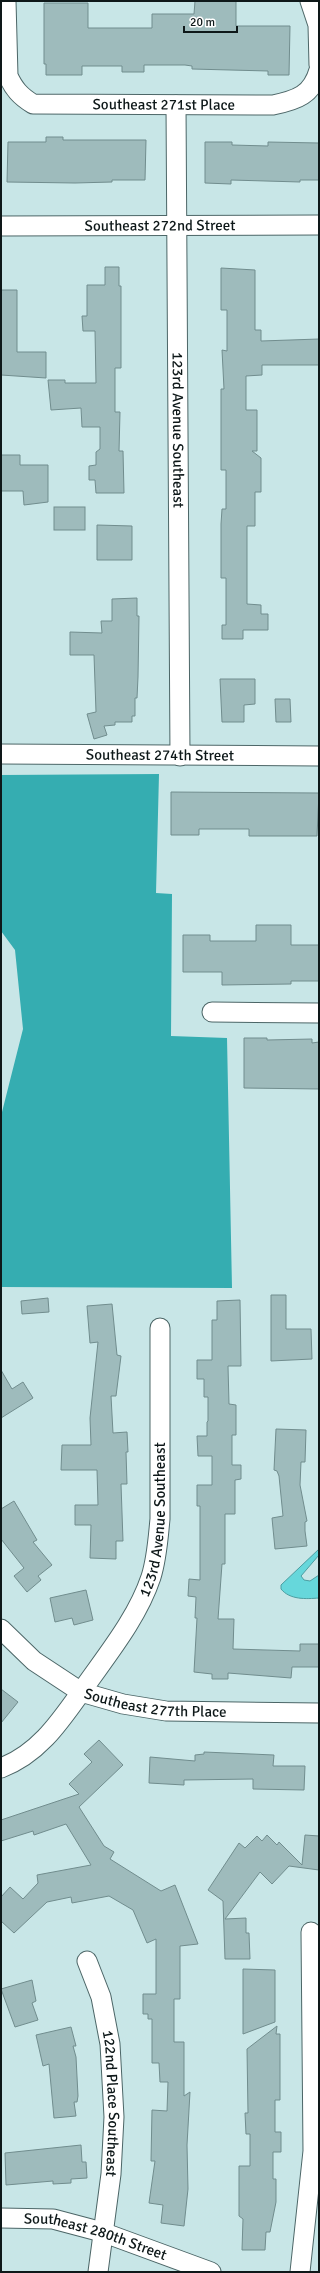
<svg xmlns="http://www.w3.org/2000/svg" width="320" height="2273" viewBox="0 0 320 2273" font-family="Signika,sans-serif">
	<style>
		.forest { fill: #35adb1 }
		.water { fill: #66d7db; stroke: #4c9ea1 }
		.building { fill: #9ebbbc; stroke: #718d8e }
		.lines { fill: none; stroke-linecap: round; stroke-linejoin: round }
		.minor-casing { stroke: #4c6667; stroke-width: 21 }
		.minor { stroke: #fff; stroke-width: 19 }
		.labels { text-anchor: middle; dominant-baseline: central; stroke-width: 3.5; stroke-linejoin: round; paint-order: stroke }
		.street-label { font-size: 15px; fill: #0e1819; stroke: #fff }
	</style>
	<rect width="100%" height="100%" fill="#c8e6e7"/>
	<path class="forest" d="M159 774 156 893 172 894 171 1036 227 1038 232 1288 1 1287V1116L23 1029 15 950 1 931V775Z"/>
	<path class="water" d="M319 1549V1555L301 1576 304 1580 310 1581 319 1575V1598C306 1599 290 1600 281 1589V1585Z"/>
	<g class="building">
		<path d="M195 1H236V26H290L289 75H268V71L192 69V66L185 65H144V72H122V66H82V75H46V64H44V3H88V28H152V14H194Z"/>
		<path d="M46 137H63V140H146L145 180H112V182L75 183 7 182 8 142H46Z"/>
		<path d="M205 142H232V145L268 146V142L319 143V180H300V182L231 180V184L205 183Z"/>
		<path d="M105 267H119V286H121V368H115V412H120L119 451H123L124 493H96L95 480H89V466L96 465V452L100 449V427H82L81 408 51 410 48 380H65V383H96L95 331H83L82 316H87V285H105Z"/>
		<path d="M221 268 255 270V330H261V341L319 339V365H262V375L246 376V410H257V451H252L261 458V492H255V526H247V604L261 605V614H268V630H243V639H222V625H226V578H221V524L222 509H226V470H221V389H224L222 350 227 351V310H221Z"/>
		<path d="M1 290H17V352H46V378L1 375Z"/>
		<path d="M1 455H20V465H48V502L24 505 23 491H1Z"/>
		<rect x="54" y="507" width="31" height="23"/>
		<path d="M97 525 132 526V560H97Z"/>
		<path d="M137 598V616H139L138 677 137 698H135V716H132V722H115V725L104 726 107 735 94 739 87 714 96 712 94 655H70V632L102 633 101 621H112V599Z"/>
		<path d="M220 679H255V704L244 705V722H222Z"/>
		<path d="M275 699H290L291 722H276Z"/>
		<path d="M171 792 319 793 317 836H249V829H199V835H171Z"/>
		<path d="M256 925H291V945H319V981H291V984L222 985V972H183V935H210V941H256Z"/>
		<path d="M244 1038H267V1040L312 1039V1043L319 1042V1089L244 1088Z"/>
		<path d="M271 1295H286V1329H311L312 1359 271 1361Z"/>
		<path d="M48 1298 49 1312 22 1314 21 1301Z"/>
		<path d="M240 1300 241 1366H228L229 1404 236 1405V1435H232V1465H241V1479L235 1480V1514H225V1564H222L218 1619H234L233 1649 300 1651V1644H319V1667H292L291 1678 228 1673V1679H212V1674L194 1672 197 1618H195L196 1597 188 1596 189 1579 200 1580V1506H197V1485H212V1456H198L197 1436H207V1422L208 1421V1397H204V1379H197V1360H212V1320H217V1301Z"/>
		<path d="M112 1304 117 1355 121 1356 116 1396H111L113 1433 127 1432 128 1452H126L127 1484H121L123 1541H116V1559L90 1558 91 1525H75V1505H98L97 1470H61L62 1445H91L90 1418 98 1342 90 1343 87 1306Z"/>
		<path d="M1 1370 12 1389 23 1382 33 1398 1 1418Z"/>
		<path d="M276 1429 306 1430 305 1462H301L300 1485 307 1521 305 1522V1531L307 1546 275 1549 272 1518 283 1516 279 1476 277 1471 274 1470Z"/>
		<path d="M14 1501 37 1540 33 1542 52 1565 38 1576 41 1580 27 1592 14 1576 24 1568 1 1539V1509Z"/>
		<path d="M86 1590 93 1620 74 1625 72 1618 55 1622 50 1598Z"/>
		<path d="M1 1689 18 1702 1 1723Z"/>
		<path d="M99 1740 123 1765 79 1807 104 1846 114 1852 110 1859 161 1891 175 1885 198 1944 180 1946V1999H174V2042H184V2096L190 2092 187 2145 188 2189 184 2226 161 2223 163 2205 149 2203 155 2161H151L152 2110 167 2111 168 2082H160L159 2063H152V2019H148V2014H143V1994H156V1939L147 1943 133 1910 109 1896 72 1903 71 1897 47 1902 14 1933 1 1921V1897L10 1887 23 1899 38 1883 37 1875 91 1865 66 1824 34 1835 33 1831 1 1841V1820L79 1794 69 1784 92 1762 84 1754Z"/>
		<path d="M204 1752 274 1755 273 1766H305L304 1790 253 1789V1779L184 1780V1785L149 1783 150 1757 195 1761V1755L204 1754Z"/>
		<path d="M267 1835 277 1845 279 1842 302 1865 305 1835 319 1836V1870L289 1866 272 1884 260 1872 225 1919 246 1918V1933H249L250 1959H225L223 1901 208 1890 239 1843 245 1848 257 1836 262 1841Z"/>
		<path d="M243 1969 275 1970V2022L243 2034Z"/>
		<path d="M32 1980 36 2001 32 2003 38 2020 15 2027 1 1989Z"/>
		<path d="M277 2026 276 2034H280V2100H275V2132H281V2152H273V2179H276V2202L270 2232H266L265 2250H242L243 2219 239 2216V2166H250V2134H246L245 2113H248L247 2049Z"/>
		<path d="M71 2027 76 2046H73L76 2057 78 2096 77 2102H74L76 2116 54 2118 49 2064 43 2066 36 2035Z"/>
		<path d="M81 2145 82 2162H86L87 2178 71 2179V2183L53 2184V2181L6 2185 5 2153Z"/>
	</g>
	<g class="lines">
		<defs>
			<g id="minor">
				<path id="s1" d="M6 1 8 76C14 89 20 96 33 104L273 105C297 100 312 95 319 70"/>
				<path d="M310 1 318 25 319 65"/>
				<path id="s2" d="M176 105 180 756"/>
				<path id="s3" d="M1 226 319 225"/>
				<path id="s4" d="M1 754 319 756"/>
				<path d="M212 1012 319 1013"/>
				<path id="s5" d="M1 1629 34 1661 81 1692C106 1656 137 1619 151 1577 157 1558 158 1539 160 1519V1328"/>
				<path id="s6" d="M1 1768C38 1754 59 1723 81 1692L123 1704 166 1711 319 1713"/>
				<path id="s7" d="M87 1961 101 1997 110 2044 114 2117 111 2174 98 2272"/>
				<path id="s8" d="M1 2218 53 2219 102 2232 211 2272"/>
				<path d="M300 2272 313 2151 311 1932"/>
			</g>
		</defs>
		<use href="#minor" class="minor-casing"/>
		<use href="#minor" class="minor"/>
	</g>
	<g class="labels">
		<g class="street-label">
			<text stroke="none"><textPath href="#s1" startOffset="244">Southeast 271st Place</textPath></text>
			<text stroke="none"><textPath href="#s3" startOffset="159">Southeast 272nd Street</textPath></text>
			<text stroke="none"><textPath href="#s2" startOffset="325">123rd Avenue Southeast</textPath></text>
			<text stroke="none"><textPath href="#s4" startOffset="159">Southeast 274th Street</textPath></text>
			<text stroke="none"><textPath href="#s5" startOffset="295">123rd Avenue Southeast</textPath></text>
			<text stroke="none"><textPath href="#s6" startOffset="188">Southeast 277th Place</textPath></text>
			<text stroke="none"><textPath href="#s7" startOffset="146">122nd Place Southeast</textPath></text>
			<text stroke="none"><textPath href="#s8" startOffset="97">Southeast 280th Street</textPath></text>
		</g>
	</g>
	<rect width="320" height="2273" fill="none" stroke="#0e1819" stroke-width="4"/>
	<path d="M184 26v6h53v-6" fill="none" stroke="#0e1819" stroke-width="2"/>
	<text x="190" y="26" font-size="12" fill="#0e1819" stroke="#ffffff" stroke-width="3" paint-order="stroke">20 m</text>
</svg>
